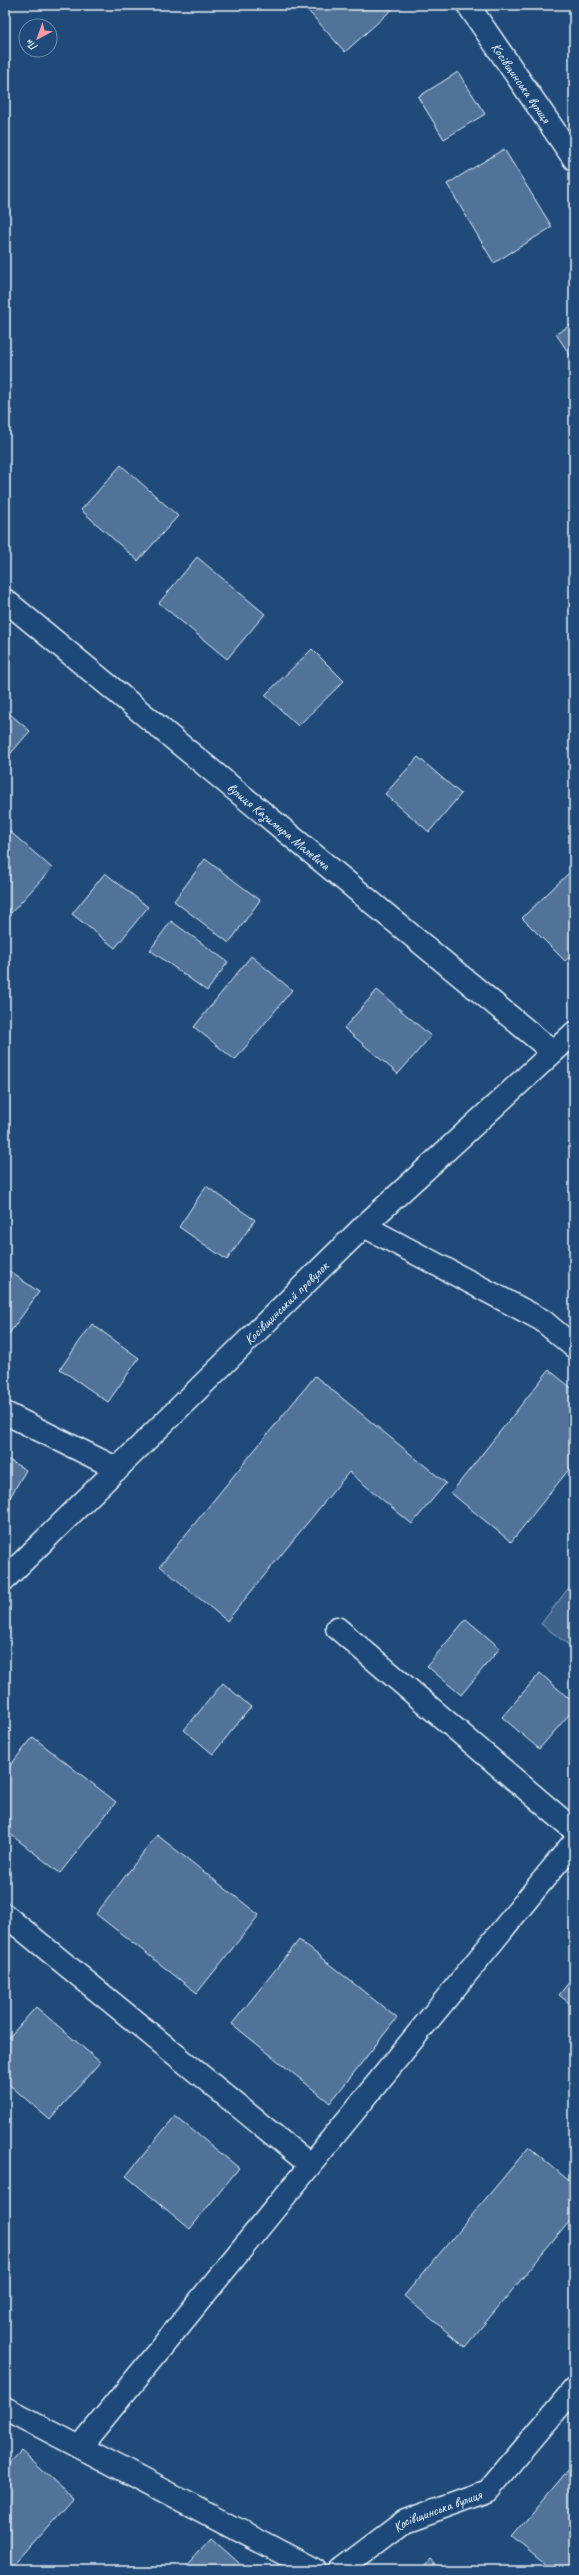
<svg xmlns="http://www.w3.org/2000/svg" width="579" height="2575" viewBox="0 0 579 2575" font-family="Caveat,sans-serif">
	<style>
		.green { fill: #3c628c; stroke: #92aac2 }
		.building { fill: #517399; stroke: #e8f1f8 }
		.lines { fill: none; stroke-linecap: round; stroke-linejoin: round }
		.minor-casing { stroke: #e8f1f8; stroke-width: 25 }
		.minor { stroke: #1f4a7a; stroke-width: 22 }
		.labels { text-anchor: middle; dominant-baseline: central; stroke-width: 3; stroke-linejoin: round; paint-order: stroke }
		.street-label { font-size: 14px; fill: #e8f1f8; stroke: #1f4a7a }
	</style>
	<rect width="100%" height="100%" fill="#1f4a7a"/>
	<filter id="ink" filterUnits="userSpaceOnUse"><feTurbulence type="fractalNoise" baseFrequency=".025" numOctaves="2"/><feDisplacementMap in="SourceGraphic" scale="8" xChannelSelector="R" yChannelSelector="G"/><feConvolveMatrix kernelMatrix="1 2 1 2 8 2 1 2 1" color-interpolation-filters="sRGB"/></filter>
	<g filter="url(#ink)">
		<path class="green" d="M574 1581V1649L541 1624Z"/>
		<g class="building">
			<path d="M303 5H397L345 52Z"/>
			<path d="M458 72 485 114 444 139 418 97Z"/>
			<path d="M504 149 552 227 494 263 447 184Z"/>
			<path d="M574 323V361L556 334Z"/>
			<path d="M5 405 13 412 5 421Z"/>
			<path d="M121 465 178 516 138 561 81 510Z"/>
			<path d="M197 557 265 614 227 659 159 603Z"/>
			<path d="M312 649 344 681 298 726 265 695Z"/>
			<path d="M5 710 30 731 5 760Z"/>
			<path d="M418 757 461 794 429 832 385 794Z"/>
			<path d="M6 828 52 868 11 913 5 907Z"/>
			<path d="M205 859 260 900 229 943 174 901Z"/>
			<path d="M573 869 574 953 565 961 522 918Z"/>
			<path d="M105 873 148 907 115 948 72 914Z"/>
			<path d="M171 921 228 962 207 991 150 950Z"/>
			<path d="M251 956 292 990 235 1060 194 1027Z"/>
			<path d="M377 990 431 1036 398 1074 344 1028Z"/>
			<path d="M206 1186 255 1220 227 1260 179 1227Z"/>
			<path d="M5 1268 39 1292 6 1338 5 1337Z"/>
			<path d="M92 1324 139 1358 108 1402 60 1369Z"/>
			<path d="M549 1370 574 1390V1463L511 1542 451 1493Z"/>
			<path d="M315 1376 446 1483 412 1524 349 1472 227 1621 160 1566Z"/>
			<path d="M5 1458 26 1470 5 1506Z"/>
			<path d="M466 1619 500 1648 461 1695 427 1666Z"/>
			<path d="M540 1673 574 1703V1709L539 1749 502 1717Z"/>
			<path d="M223 1683 251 1707 213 1754 184 1730Z"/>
			<path d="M33 1737 116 1802 60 1873 5 1830V1772Z"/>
			<path d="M157 1835 259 1915 197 1993 96 1914Z"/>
			<path d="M299 1940 397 2018 330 2103 232 2024Z"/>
			<path d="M574 1976V2007L559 1995Z"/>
			<path d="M36 2007 100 2062 50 2120 5 2081V2042Z"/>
			<path d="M175 2116 239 2168 190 2229 126 2176Z"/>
			<path d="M529 2147 574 2185V2216L465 2347 404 2296Z"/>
			<path d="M21 2451 73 2498 9 2570H5V2468Z"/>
			<path d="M574 2463V2570H552L512 2537Z"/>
			<path d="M211 2538 247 2570H182Z"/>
			<path d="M429 2559 441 2570H420Z"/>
		</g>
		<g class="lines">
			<defs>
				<g id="minor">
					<path id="s1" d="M468 5 574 159"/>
					<path id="s2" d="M5 600 553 1052"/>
					<path d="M364 1226 542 1320 574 1347"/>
					<path d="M5 1413 118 1469"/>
					<path id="s3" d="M5 1579 364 1226 574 1033"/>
					<path d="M337 1628 574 1830"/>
					<path d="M5 1915 309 2164"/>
					<path d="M5 2408 315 2570"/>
					<path d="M80 2447 574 1842"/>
					<path id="s4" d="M340 2570 405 2521 488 2491 574 2389"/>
				</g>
			</defs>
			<use href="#minor" class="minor-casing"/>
			<use href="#minor" class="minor"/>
		</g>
	</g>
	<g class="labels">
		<g class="street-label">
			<text stroke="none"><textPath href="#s1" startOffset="94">Косівщинська вулиця</textPath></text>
			<text stroke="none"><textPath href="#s2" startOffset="355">вулиця Казимира Малевича</textPath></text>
			<text stroke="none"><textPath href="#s3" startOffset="394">Косівщинський провулок</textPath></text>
			<text stroke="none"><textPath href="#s4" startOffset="115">Косівщинська вулиця</textPath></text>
		</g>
	</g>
	<rect width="579" height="2575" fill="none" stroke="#1f4a7a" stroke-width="20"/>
	<rect x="10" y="10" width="559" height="2555" fill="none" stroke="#e8f1f8" stroke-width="1.5" filter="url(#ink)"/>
	<g transform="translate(38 38) rotate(221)"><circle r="19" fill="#1f4a7a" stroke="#6f8dac"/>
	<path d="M0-3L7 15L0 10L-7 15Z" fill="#ff9aa2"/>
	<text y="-6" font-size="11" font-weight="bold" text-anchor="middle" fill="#e8f1f8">Пн</text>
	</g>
</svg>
